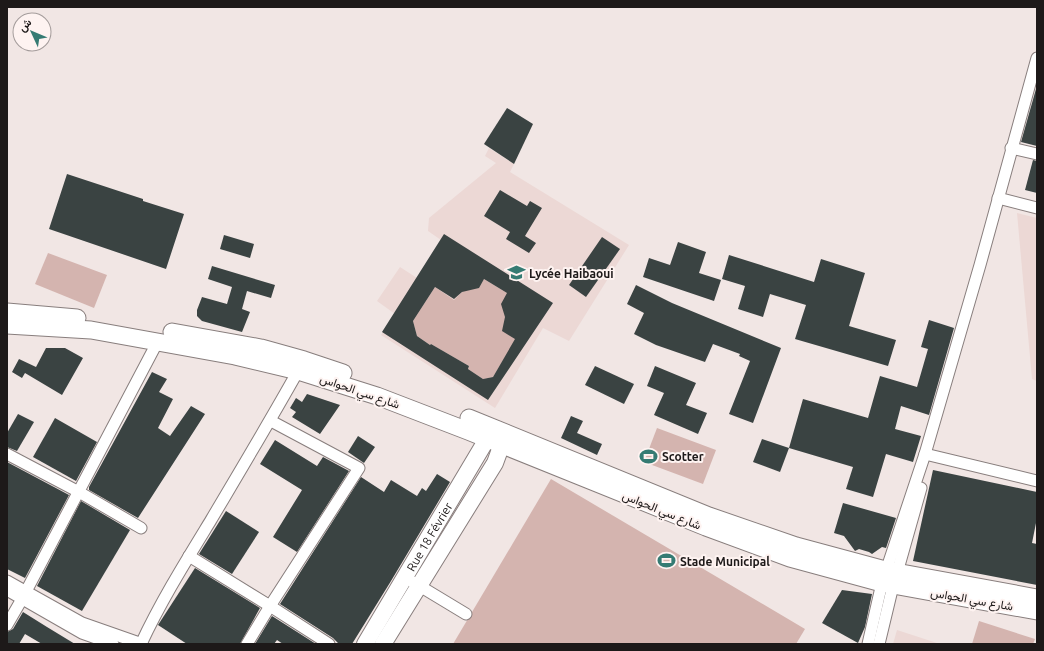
<svg xmlns="http://www.w3.org/2000/svg" width="1044" height="651" viewBox="0 0 1044 651" font-family="Ubuntu,Vazirmatn,sans-serif">
	<style>
		.built { fill: #ecd8d5 }
		.green { fill: #d4b4af }
		.building { fill: #3a4342; fill-rule: evenodd }
		.lines { fill: none; stroke-linecap: round; stroke-linejoin: round }
		.street-casing { stroke: #887e7d; stroke-width: 13 }
		.secondary-casing { stroke: #887e7d; stroke-width: 18 }
		.primary-casing { stroke: #887e7d; stroke-width: 19 }
		.street { stroke: #fff; stroke-width: 11 }
		.secondary { stroke: #fff; stroke-width: 16 }
		.primary { stroke: #fff; stroke-width: 17 }
		.labels { text-anchor: middle; dominant-baseline: central; stroke-width: 4; stroke-linejoin: round; paint-order: stroke }
		.poi-label { font-size: 12px; font-weight: bold; fill: #1d1919; stroke: #fef3f1; text-anchor: start }
		.street-label { font-size: 12px; fill: #1d1919; stroke: #fef3f1 }
	</style>
	<rect width="100%" height="100%" fill="#f1e6e4"/>
	<g class="built">
		<path d="M489 148 514 164 510 172 629 245 569 341 543 328 495 408 381 335 395 314 377 301 400 267 417 278 441 240 428 231 429 218 496 163 485 156Z"/>
		<path d="M1017 213 1037 218V381L1032 379Z"/>
		<path d="M897 630 940 644H893Z"/>
	</g>
	<g class="green">
		<path d="M48 253 107 275 94 308 35 284Z"/>
		<path d="M484 279 507 293 530 316 493 377 483 379 468 369 469 366 431 344 430 345 417 336 413 321 435 287 454 300 462 292Z"/>
		<path d="M657 428 716 450 703 484 644 462Z"/>
		<path d="M551 479 805 629 796 644H453Z"/>
		<path d="M979 621 1035 639 1033 644H972Z"/>
	</g>
	<g class="building">
		<path d="M1036 89H1037V146L1021 142Z"/>
		<path d="M507 108 533 124 514 164 484 144Z"/>
		<path d="M1033 160 1037 161V193L1025 190Z"/>
		<path d="M67 174 143 199V201L184 214 166 269 49 229Z"/>
		<path d="M500 190 527 206 530 201 542 208 525 236 536 243 529 253 506 239 510 232 484 216Z"/>
		<path d="M444 234 553 303 488 400 382 332ZM484 279 507 293 501 304 505 317 502 331 515 339 493 377 483 379 468 369 469 366 431 344 430 345 417 336 413 321 435 287 454 299 462 292 479 288Z"/>
		<path d="M224 235 254 244 250 258 220 249Z"/>
		<path d="M602 237 620 249 586 297 569 285Z"/>
		<path d="M678 242 706 252 699 273 721 280 714 301 643 277 649 258 670 265Z"/>
		<path d="M729 255 814 282 821 259 865 273 849 326 896 340 888 366 795 339 806 305 770 294 763 317 738 309 745 286 722 279Z"/>
		<path d="M212 266 275 285 271 298 247 291 242 309 250 312 242 332 202 321 197 316V310L202 297 227 304 232 287 208 279Z"/>
		<path d="M636 285 672 303 781 348 753 423 729 414 750 361 739 356 740 354 713 344 705 362 656 345 634 334 644 313 627 304Z"/>
		<path d="M929 320 954 328 929 415 901 406 895 429 921 436 913 462 886 454 873 497 846 489 853 467 789 448 803 399 868 418 880 376 917 387 928 349 921 347Z"/>
		<path d="M46 348H65L83 358 62 395 25 373 22 378 12 372 19 359 36 367Z"/>
		<path d="M595 366 634 384 624 404 585 385Z"/>
		<path d="M655 366 696 383 686 405 707 413 698 434 654 415 664 393 647 386Z"/>
		<path d="M152 372 167 379 159 392 173 399 158 428 170 436 191 406 205 414 138 518 89 490V487Z"/>
		<path d="M307 394 340 405 320 434 292 417 296 412 290 408 296 398 302 402Z"/>
		<path d="M18 414 34 422 17 451 7 447V433Z"/>
		<path d="M571 416 583 421 577 433 602 444 597 455 561 438Z"/>
		<path d="M55 418 97 442 76 481 33 457Z"/>
		<path d="M358 436 375 447 364 463 348 452Z"/>
		<path d="M762 439 789 448 780 472 753 462Z"/>
		<path d="M275 440 317 466 323 457 349 471 297 552 273 537 302 490 260 464Z"/>
		<path d="M7 462 69 495 25 578 7 569Z"/>
		<path d="M933 470 1037 492V518L1032 543 1037 544V585L913 561Z"/>
		<path d="M437 474 450 482 391 581 352 644H339L333 638 280 604 361 477 384 492 391 480 417 496 422 488 426 491Z"/>
		<path d="M81 501 130 530 82 611 37 586Z"/>
		<path d="M843 503 896 518 886 548 882 547 872 554 869 552 859 549 855 551 844 536 834 533Z"/>
		<path d="M226 511 259 532 232 574 199 554Z"/>
		<path d="M195 568 260 608 240 644H187L158 625Z"/>
		<path d="M842 590 872 594 865 627 858 643 822 623Z"/>
		<path d="M23 612 47 627 75 644H42L25 634 19 644H7V632L13 629Z"/>
		<path d="M272 616 316 644H283L277 640 274 644H255Z"/>
	</g>
	<g class="lines">
		<defs>
			<g id="street">
				<path d="M1011 148 1037 154"/>
				<path d="M998 198 1037 208"/>
				<path d="M7 454 79 492 141 528"/>
				<path d="M925 454 1037 481"/>
				<path d="M189 556 270 606 329 644"/>
				<path d="M7 581 82 623 142 644"/>
				<path d="M413 582 466 614"/>
				<path d="M7 590 82 633 113 644"/>
				<path d="M7 625 22 599 158 341"/>
				<path d="M141 644C161 601 186 561 211 520 240 471 270 421 298 371"/>
				<path d="M247 644 270 606 359 468 271 421"/>
				<path d="M868 644 882 583 925 454 980 265 1037 58"/>
				<path d="M879 644 891 594 921 488"/>
			</g>
			<g id="secondary">
				<path id="s1" d="M365 644 487 439 489 427"/>
				<path d="M383 644 495 463 506 433"/>
			</g>
			<g id="primary">
				<path d="M7 312 77 318"/>
				<path d="M7 325 91 330 235 356 298 371 377 396 468 431 706 527 790 558 882 583 1037 611"/>
				<path d="M172 332 261 348 304 360 343 373"/>
				<path d="M469 418 709 516 796 546 885 570 1037 598"/>
			</g>
		</defs>
		<use href="#street" class="street-casing"/>
		<use href="#secondary" class="secondary-casing"/>
		<use href="#primary" class="primary-casing"/>
		<use href="#street" class="street"/>
		<use href="#secondary" class="secondary"/>
		<use href="#primary" class="primary"/>
	</g>
	<defs>
		<symbol id="university-bare" viewBox="-9 -9 18 18"><path d="M0-5L7-2L0 1L-7-2ZM-4 1L0 2.5L4 1V4Q0 6-4 4Z" fill="#357b73" stroke="#fef3f1" stroke-width="2.5" paint-order="stroke"/></symbol>
		<symbol id="stadium-bare" viewBox="-9 -9 18 18"><path d="M0-5a6.5 5 0 1 0 0 10a6.5 5 0 1 0 0-10ZM-3.5-1.8h7v3.6h-7Z" fill="#357b73" stroke="#fef3f1" stroke-width="2.5" paint-order="stroke"/></symbol>
	</defs>
	<g fill-rule="evenodd">
		<use href="#university-bare" x="504" y="260" width="25" height="25"/>
		<use href="#stadium-bare" x="636" y="444" width="25" height="25"/>
		<use href="#stadium-bare" x="654" y="548" width="25" height="25"/>
	</g>
	<g class="labels">
		<g class="poi-label">
			<text x="529" y="273">Lycée Haibaoui</text>
			<text x="662" y="456">Scotter</text>
			<text x="680" y="561">Stade Municipal</text>
		</g>
		<g class="street-label">
			<text transform="translate(360 391) rotate(19)">شارع سي الحواس</text>
			<text transform="translate(662 510) rotate(22)">شارع سي الحواس</text>
			<text stroke="none"><textPath href="#s1" startOffset="125">Rue 18 Février</textPath></text>
			<text transform="translate(972 599) rotate(10)">شارع سي الحواس</text>
		</g>
	</g>
	<rect width="1044" height="651" fill="none" stroke="#1d1919" stroke-width="16"/>
	<g transform="translate(32 32) rotate(314)"><circle r="19" fill="#fef3f1" stroke="#a49c9b"/>
	<path d="M0-3L7 15L0 10L-7 15Z" fill="#357b73"/>
	<text y="-6" font-size="11" font-weight="bold" text-anchor="middle" fill="#1d1919">ش</text>
	</g>
</svg>
